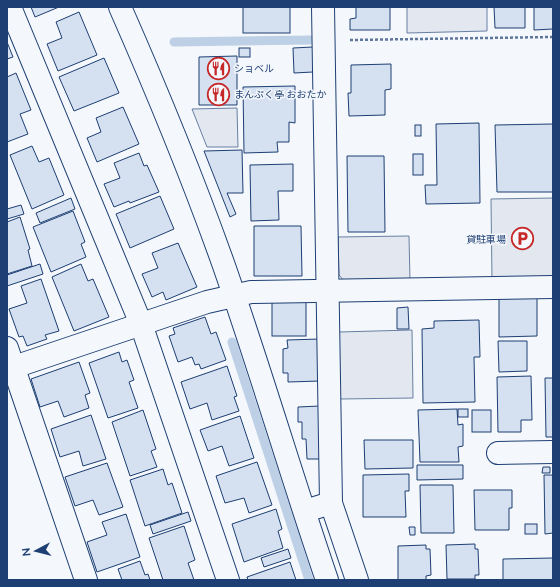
<svg xmlns="http://www.w3.org/2000/svg" width="560" height="587" viewBox="0 0 560 587" font-family="Mulish,'Noto Sans JP',sans-serif">
	<style>
		.parking { fill: #e3e8f0; stroke: #687fa3 }
		.lines { fill: none; stroke-linecap: round; stroke-linejoin: round }
		.stream { stroke: #bed0e5; stroke-width: 9 }
		.building { fill: #d5e0f0; stroke: #1d3f73 }
		.street-casing { stroke: #1d3f73; stroke-width: 24 }
		.secondary-casing { stroke: #1d3f73; stroke-width: 24 }
		.path { stroke: #5e769c; stroke-width: 2.5; stroke-dasharray: 3 2; stroke-linecap: butt }
		.street { stroke: #f4f7fb; stroke-width: 22 }
		.secondary { stroke: #f4f7fb; stroke-width: 22 }
		.labels { text-anchor: middle; dominant-baseline: central; stroke-width: 3; stroke-linejoin: round; paint-order: stroke }
		.poi-label { font-size: 10px; fill: #1d3f73; stroke: #f4f7fb; text-anchor: start }
	</style>
	<rect width="100%" height="100%" fill="#f4f7fb"/>
	<g class="parking">
		<path d="M407 7H487V31L407 33Z"/>
		<path d="M237 108 238 147H207L192 109Z"/>
		<path d="M553 198V279L492 280 491 199Z"/>
		<path d="M409 236 410 281 345 282 339 275 338 237Z"/>
		<path d="M412 330 413 398 340 399 339 332Z"/>
	</g>
	<g class="lines">
		<g class="stream">
			<path d="M174 42 311 40"/>
			<path d="M232 342 309 580"/>
		</g>
	</g>
	<g class="building">
		<path d="M31 7H59L35 17Z"/>
		<rect x="243" y="7" width="47" height="26"/>
		<path d="M356 7H390V30H350V19L356 18Z"/>
		<path d="M490 7H525V28H495L494 7Z"/>
		<path d="M534 7H553V29L534 30Z"/>
		<path d="M79 12 97 55 58 71 47 44 62 38 56 22Z"/>
		<path d="M7 42 13 57 7 59Z"/>
		<path d="M313 47V72L294 73 293 48Z"/>
		<rect x="239" y="48" width="11" height="9"/>
		<path d="M237 56V105H199V57Z"/>
		<path d="M104 58 119 93 74 111 59 77Z"/>
		<path d="M391 64V89L385 90V115L349 116 348 93H351V65Z"/>
		<path d="M16 73 31 110 20 114 28 134 7 142V77Z"/>
		<path d="M295 86V123L289 122V142H277L278 152 244 153 243 87Z"/>
		<path d="M123 107 139 144 97 162 87 138 101 132 96 118Z"/>
		<path d="M479 123 480 203 426 204 425 185H437L436 124Z"/>
		<path d="M553 124V192H497L495 125Z"/>
		<rect x="415" y="125" width="6" height="11"/>
		<path d="M32 146 39 162 49 158 64 195 32 209 10 155Z"/>
		<path d="M242 150 243 193H227L236 214 230 217 204 151Z"/>
		<path d="M139 153 144 166 147 165 159 192 130 203 129 201 114 207 104 184 120 178 114 163Z"/>
		<rect x="413" y="154" width="10" height="21"/>
		<path d="M347 156H384L385 232H348Z"/>
		<path d="M293 164V191H278L279 220 251 221 250 165Z"/>
		<path d="M160 196 174 229 130 248 116 214Z"/>
		<path d="M71 198 75 209 40 223 36 213Z"/>
		<path d="M21 205 24 214 7 219V209Z"/>
		<path d="M73 211 85 242 81 244 86 257 51 272 33 227Z"/>
		<path d="M20 217 30 249 28 250 32 266 7 274V222Z"/>
		<path d="M254 226H301L302 276H254Z"/>
		<path d="M178 243 197 287 166 300 163 292 152 297 142 274 158 268 152 253Z"/>
		<path d="M40 264 43 274 7 286V275Z"/>
		<path d="M81 264 88 281 93 279 109 317 74 331 52 277Z"/>
		<path d="M41 279 59 331 45 335 47 339 27 346 23 336 19 337 9 309 27 303 21 286Z"/>
		<path d="M499 297H537V336L499 337Z"/>
		<rect x="272" y="301" width="34" height="35"/>
		<path d="M408 307 409 329H397V308Z"/>
		<path d="M205 317 211 334 216 332 226 360 201 369 199 364 195 365 192 357 178 362 169 336 175 334 173 328Z"/>
		<path d="M479 320 480 357H474L475 402 423 403 422 329 434 328V321Z"/>
		<path d="M320 339V381L288 382V373H283V349L288 348 287 340Z"/>
		<path d="M498 341H527V371L499 372Z"/>
		<path d="M119 352 122 362 127 360 134 380 129 382 138 408 108 418 89 363Z"/>
		<path d="M79 362 90 393 85 395 89 408 64 417 58 401 40 407 31 379Z"/>
		<path d="M227 366 237 396 234 397 239 411 212 420 207 403 190 409 181 382Z"/>
		<path d="M531 376 532 420H521V432H498L497 377Z"/>
		<path d="M545 378H553V437H546Z"/>
		<path d="M320 406 321 459H307L306 439H302V422H298V407Z"/>
		<path d="M457 409 458 425 463 424V446L458 447 459 462H420L418 410Z"/>
		<rect x="458" y="409" width="10" height="8"/>
		<path d="M143 410 156 449 151 451 157 467 130 476 112 422Z"/>
		<rect x="472" y="410" width="19" height="22"/>
		<path d="M91 415 106 459 83 466 79 451 60 457 51 429Z"/>
		<path d="M240 416 254 458 229 466 222 446 208 451 200 430Z"/>
		<path d="M364 440H413V468L365 469Z"/>
		<path d="M257 462 272 505 249 513 244 498 225 503 216 476Z"/>
		<path d="M107 463 123 507 99 515 93 500 75 506 65 477Z"/>
		<path d="M417 465H463V479L417 480Z"/>
		<path d="M543 467H550V473H542Z"/>
		<path d="M163 469 168 485 172 483 182 513 145 526 130 480Z"/>
		<path d="M409 474V491H405L406 517H363V475Z"/>
		<path d="M544 475H553V533L545 534Z"/>
		<path d="M420 485H453L454 533H421Z"/>
		<path d="M474 490H512V508H509V530H475Z"/>
		<path d="M276 509 282 529 278 531 283 548 244 562 232 524Z"/>
		<path d="M188 512 191 521 153 534 150 525Z"/>
		<path d="M126 514 140 557 97 572 87 542 107 535 102 522Z"/>
		<rect x="525" y="524" width="12" height="10"/>
		<path d="M184 526 195 560 188 563 194 580H163L149 538Z"/>
		<path d="M409 527H415V535H410Z"/>
		<path d="M475 544V549H478L479 575H475V579H447L446 545Z"/>
		<path d="M426 545V549H430L431 575 426 576V580H398V546Z"/>
		<path d="M288 549 291 558 264 567 261 558Z"/>
		<path d="M553 558V580H503V559Z"/>
		<path d="M140 561 145 575 148 574 150 580H122L118 569Z"/>
		<path d="M290 562 296 580H248L247 577Z"/>
	</g>
	<g class="lines">
		<defs>
			<g id="street">
				<path d="M10 7 141 324 228 580"/>
				<path d="M323 7 331 503"/>
				<path d="M7 348 86 580"/>
				<path d="M14 367 207 302 251 292 553 287"/>
				<path d="M498 453 553 452"/>
				<path d="M305 511 331 503 357 580"/>
			</g>
			<path id="secondary" d="M120 7C157 91 192 176 223 263 260 368 291 475 327 580"/>
		</defs>
		<use href="#street" class="street-casing"/>
		<use href="#secondary" class="secondary-casing"/>
		<path class="path" d="M350 40 553 37"/>
		<use href="#street" class="street"/>
		<use href="#secondary" class="secondary"/>
	</g>
	<defs>
		<symbol id="restaurant-ring" viewBox="-11 -11 22 22"><circle r="9.5" fill="#f4f7fb" stroke="#c62828" stroke-width="1.5"/><path d="M-5-6h1v4h1v-4h1v4h1v-4h1v5L-1.5 .5V6h-2V.5L-5-1ZM5-6V6H3V1.5H1.5Q1.5-4 5-6Z" fill="#c62828"/></symbol>
		<symbol id="parking-ring" viewBox="-11 -11 22 22"><circle r="9.5" fill="#f4f7fb" stroke="#c62828" stroke-width="1.5"/><path d="M-3.5-5.5H1a3.5 3.5 0 0 1 0 7H-1V5.5H-3.5ZM-1-3.4V-.6H.8a1.4 1.4 0 0 0 0-2.8Z" fill="#c62828"/></symbol>
	</defs>
	<g fill-rule="evenodd">
		<use href="#restaurant-ring" x="206" y="56" width="25" height="25"/>
		<use href="#restaurant-ring" x="206" y="82" width="25" height="25"/>
		<use href="#parking-ring" x="510" y="226" width="25" height="25"/>
	</g>
	<g class="labels">
		<g class="poi-label">
			<text x="234" y="68">ショベル</text>
			<text x="234" y="94">まんぷく亭 おおたか</text>
			<text x="506" y="239" text-anchor="end">貸駐車場</text>
		</g>
	</g>
	<rect width="560" height="587" fill="none" stroke="#1d3f73" stroke-width="16"/>
	<g transform="translate(36 551) rotate(263)" stroke="#f4f7fb" stroke-width="3" paint-order="stroke">
	<path d="M0-3L7 15L0 10L-7 15Z" fill="#1d3f73"/>
	<text y="-6" font-size="11" font-weight="bold" text-anchor="middle" fill="#1d3f73">N</text>
	</g>
</svg>
